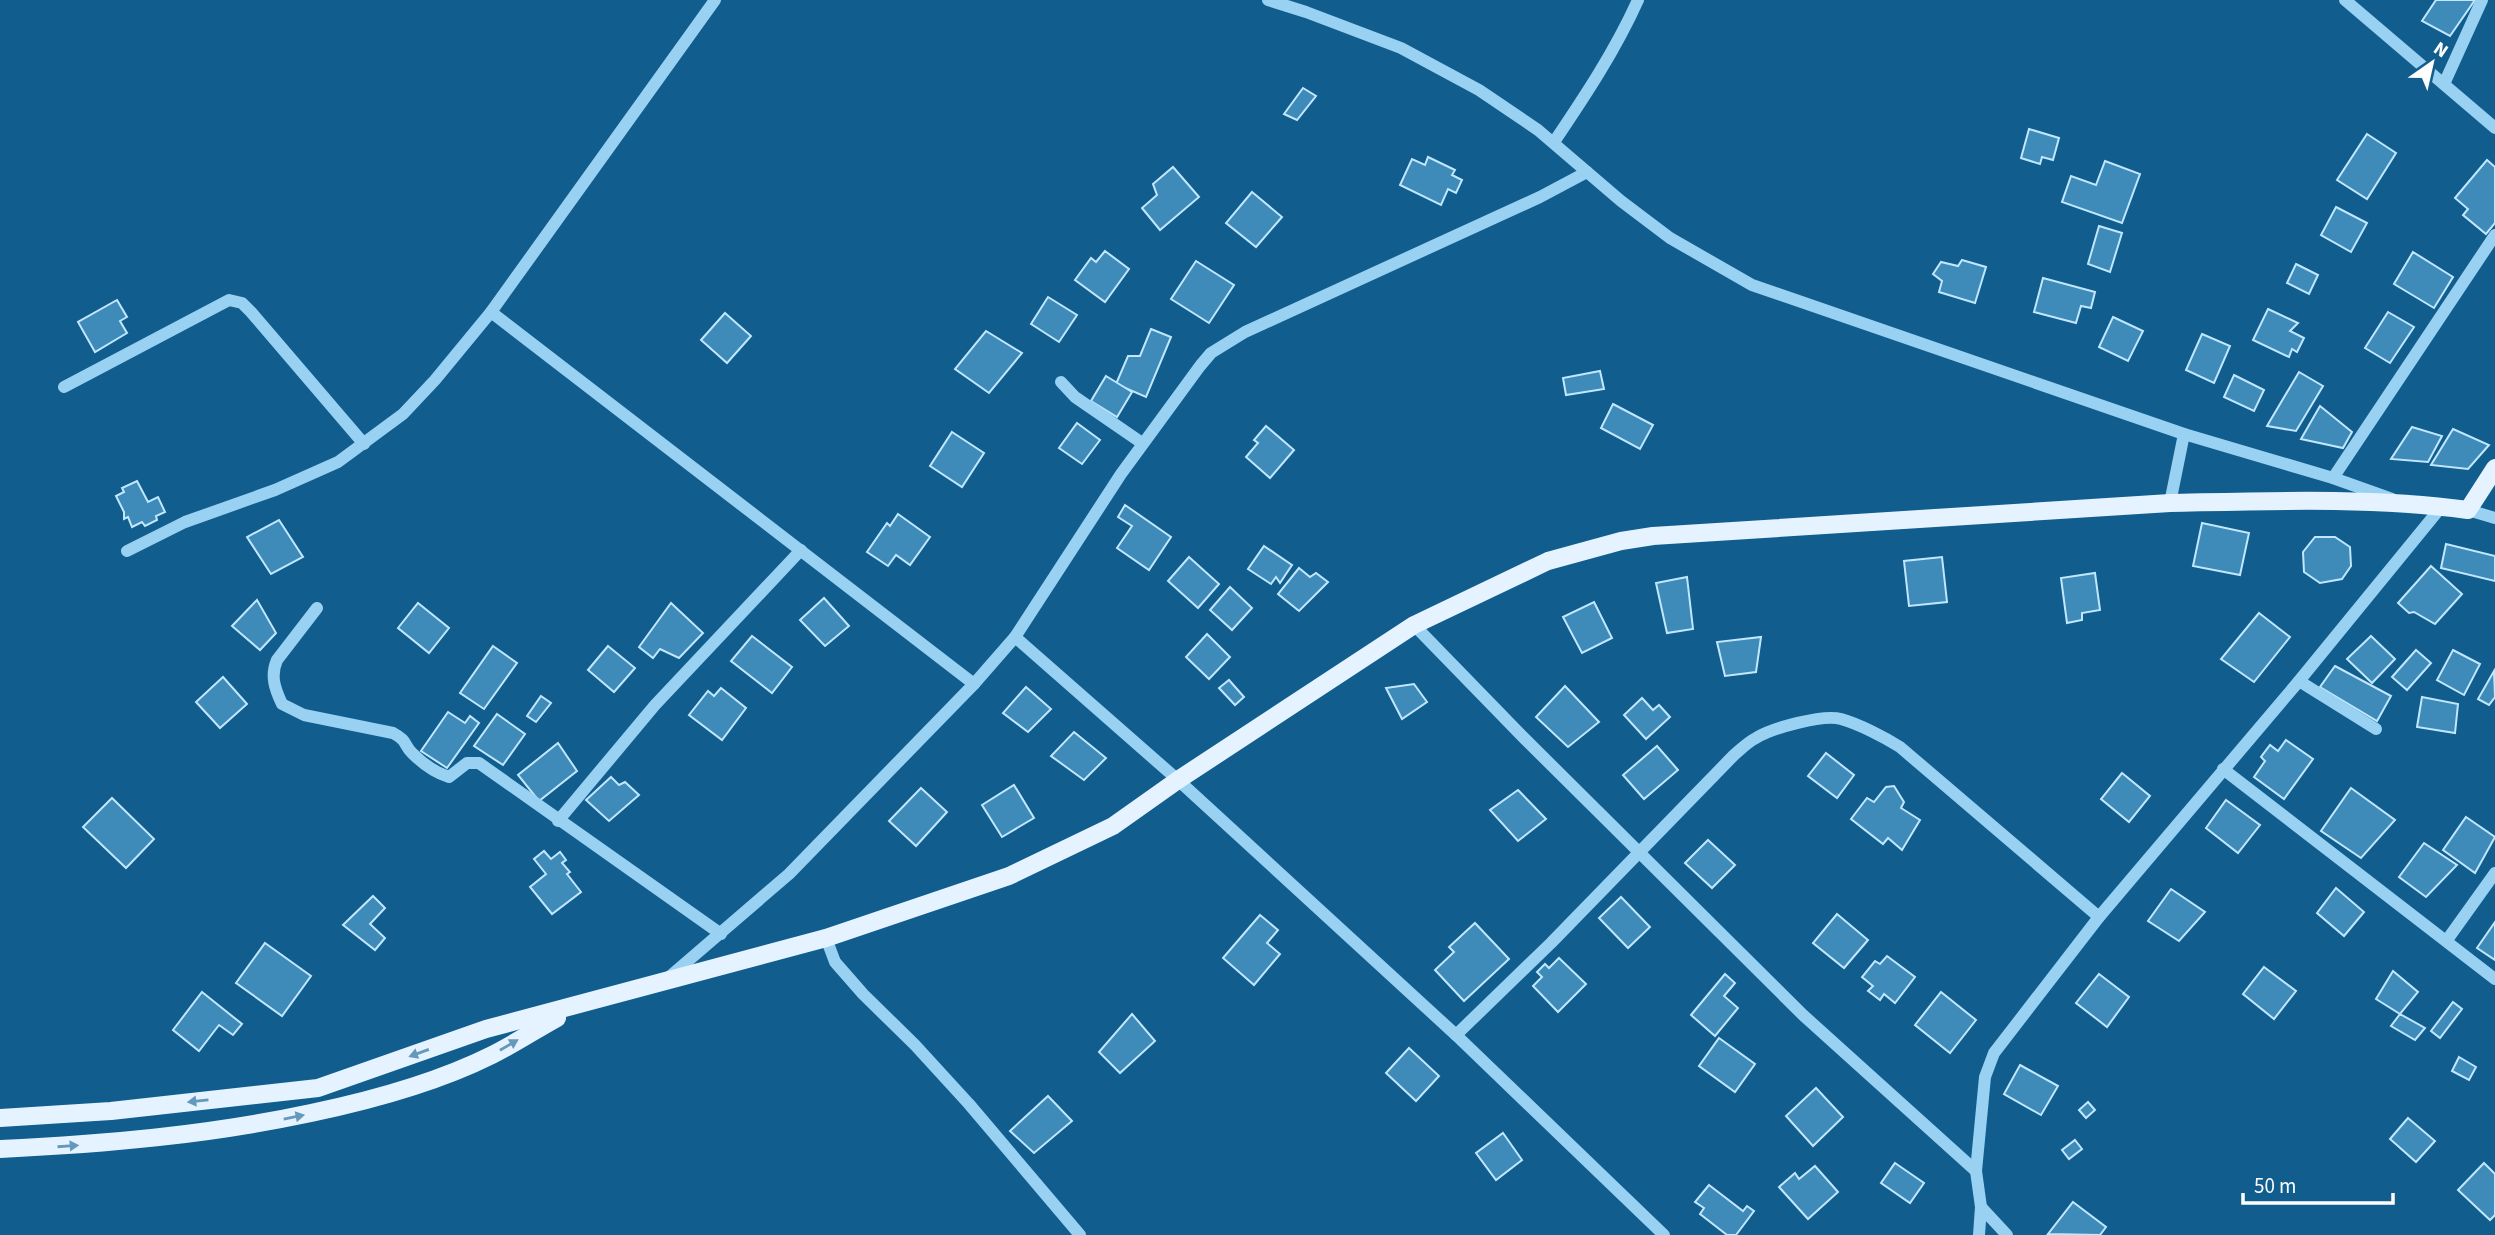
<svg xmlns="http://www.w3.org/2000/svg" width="2495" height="1235" viewBox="0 0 2495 1235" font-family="'Source Sans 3',sans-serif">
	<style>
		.building { fill: #3e8ab8; stroke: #c0e7fd; stroke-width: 2 }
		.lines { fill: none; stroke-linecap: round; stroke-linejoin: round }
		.minor { stroke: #99d1f2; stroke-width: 12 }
		.major { stroke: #e4f3ff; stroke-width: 18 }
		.oneway { fill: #6599bb }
	</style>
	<rect width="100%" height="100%" fill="#115d8d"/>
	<g class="building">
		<path d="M2436 0H2475L2450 36 2422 21Z"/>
		<path d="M1303 88 1316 96 1297 120 1284 114Z"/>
		<path d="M2029 129 2059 138 2053 160 2042 157 2040 164 2021 158Z"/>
		<path d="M2367 134 2396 153 2367 199 2337 180Z"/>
		<path d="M1428 157 1455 170 1452 175 1462 180 1456 193 1448 189 1441 205 1400 185 1412 159 1425 165Z"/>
		<path d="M2487 160 2495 167V223L2486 234 2463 215 2468 209 2455 198Z"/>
		<path d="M2105 161 2140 174 2122 223 2062 202 2071 176 2096 185Z"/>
		<path d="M1173 167 1199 197 1160 230 1142 208 1157 195 1153 184Z"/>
		<path d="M1252 192 1282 217 1256 247 1226 223Z"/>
		<path d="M2336 207 2367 223 2351 252 2321 235Z"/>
		<path d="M2099 226 2122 233 2110 272 2088 264Z"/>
		<path d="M1105 251 1129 269 1105 302 1075 280 1091 258 1096 262Z"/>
		<path d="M2413 252 2453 277 2434 308 2394 284Z"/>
		<path d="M1962 260 1986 267 1975 303 1939 292 1942 281 1933 274 1941 262 1958 266Z"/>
		<path d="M1196 261 1234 285 1209 323 1171 299Z"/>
		<path d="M2296 264 2318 275 2309 294 2287 283Z"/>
		<path d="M2043 278 2095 292 2091 308 2081 306 2076 323 2034 312Z"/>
		<path d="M1048 297 1077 315 1059 342 1031 324Z"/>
		<path d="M117 300 127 317 120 321 127 333 95 352 78 322Z"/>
		<path d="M2268 309 2298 323 2290 331 2304 338 2297 352 2292 349 2289 357 2253 340Z"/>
		<path d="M2388 312 2414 327 2390 363 2365 348Z"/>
		<path d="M725 313 751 336 727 363 701 340Z"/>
		<path d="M2113 317 2143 331 2128 361 2099 347Z"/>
		<path d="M1151 329 1171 337 1146 397 1116 384 1128 356H1140Z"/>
		<path d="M986 331 1022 353 989 393 955 369Z"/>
		<path d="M2202 334 2230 346 2214 383 2186 370Z"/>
		<path d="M1600 371 1604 389 1566 395 1563 378Z"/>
		<path d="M2299 372 2323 386 2296 431 2267 426Z"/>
		<path d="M2234 375 2264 390 2254 411 2224 397Z"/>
		<path d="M1106 376 1132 392 1117 417 1091 401Z"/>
		<path d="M1613 404 1653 425 1640 449 1601 428Z"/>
		<path d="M2320 406 2352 432 2343 448 2301 439Z"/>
		<path d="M1077 423 1100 440 1082 464 1059 448Z"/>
		<path d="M1266 426 1294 450 1270 478 1246 457 1258 443 1254 440Z"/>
		<path d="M2412 427 2442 436 2428 462 2391 459Z"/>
		<path d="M2453 429 2489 445 2468 469 2431 465Z"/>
		<path d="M952 432 984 453 962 487 930 466Z"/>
		<path d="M137 481 148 502 158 497 165 512 156 516 157 520 145 526 142 522 132 527 128 517 124 519V512L116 496 124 492 122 488Z"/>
		<path d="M1125 505 1171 537 1149 570 1117 548 1132 526 1118 517Z"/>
		<path d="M898 514 930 537 910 565 896 555 888 566 867 552 887 523 890 526Z"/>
		<path d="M279 520 303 557 271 574 247 537Z"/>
		<path d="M2202 523 2249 533 2240 575 2193 566Z"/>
		<path d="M2315 537H2335L2350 547 2351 566 2342 579 2320 583 2304 572 2303 552Z"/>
		<path d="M2446 544 2495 556V581L2441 568Z"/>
		<path d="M1264 546 1292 565 1280 583 1276 577 1271 584 1248 569Z"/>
		<path d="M1189 557 1219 584 1198 608 1168 581Z"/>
		<path d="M1942 557 1947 602 1909 606 1904 561Z"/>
		<path d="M2431 566 2462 594 2435 624 2414 612 2409 613 2398 603Z"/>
		<path d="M1299 568 1310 577 1316 573 1328 582 1299 611 1278 594Z"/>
		<path d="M2095 573 2100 610 2082 613V620L2067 623 2061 578Z"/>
		<path d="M1687 577 1693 629 1667 633 1656 583Z"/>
		<path d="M1230 587 1252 608 1232 630 1210 610Z"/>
		<path d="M824 598 849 626 825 646 800 620Z"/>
		<path d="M257 600 276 633 260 650 232 626Z"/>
		<path d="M1594 602 1612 638 1582 653 1563 617Z"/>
		<path d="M418 603 449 628 429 653 398 628Z"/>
		<path d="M671 603 703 633 679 658 660 649 653 658 639 647Z"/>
		<path d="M2259 613 2290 637 2254 682 2221 659Z"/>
		<path d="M1207 634 1230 657 1209 679 1186 657Z"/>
		<path d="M752 636 792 667 772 693 731 661Z"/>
		<path d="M2371 636 2395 659 2372 683 2347 659Z"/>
		<path d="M1761 637 1756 672 1725 676 1717 642Z"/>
		<path d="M493 646 517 663 484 709 460 693Z"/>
		<path d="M608 646 635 668 614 692 588 670Z"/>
		<path d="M2416 650 2431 663 2407 690 2392 677Z"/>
		<path d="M2453 650 2480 664 2464 695 2437 680Z"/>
		<path d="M2335 666 2391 696 2377 721 2320 687Z"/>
		<path d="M2494 671 2495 697 2489 705 2478 699Z"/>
		<path d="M223 677 247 704 220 728 196 702Z"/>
		<path d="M1229 680 1244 697 1235 705 1219 688Z"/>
		<path d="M1414 684 1427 702 1402 719 1386 688Z"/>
		<path d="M1565 686 1599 722 1568 747 1536 717Z"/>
		<path d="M1026 687 1051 709 1028 732 1003 713Z"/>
		<path d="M721 688 746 708 722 740 689 715 708 691 714 696Z"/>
		<path d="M541 696 551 703 536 722 527 716Z"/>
		<path d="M2422 697 2458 704 2455 733 2417 727Z"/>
		<path d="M1642 698 1653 710 1659 705 1670 717 1646 739 1624 715Z"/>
		<path d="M448 712 465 723 470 716 479 723 447 768 421 751Z"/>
		<path d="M497 714 525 734 503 765 474 746Z"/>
		<path d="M1074 732 1106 758 1084 780 1051 756Z"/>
		<path d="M2286 740 2313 759 2284 799 2254 777 2265 761 2261 757 2270 745 2278 751Z"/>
		<path d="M558 743 577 771 539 801 518 775Z"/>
		<path d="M1657 746 1678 770 1644 799 1623 775Z"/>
		<path d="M1826 753 1854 775 1837 798 1808 776Z"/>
		<path d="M2122 773 2150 796 2129 822 2101 799Z"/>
		<path d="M611 777 619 785 625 782 639 795 609 821 586 800Z"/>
		<path d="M1014 785 1034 818 1002 837 982 805Z"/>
		<path d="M1894 786 1904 802 1901 808 1920 820 1902 850 1888 838 1883 844 1851 819 1867 798 1874 802 1886 787Z"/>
		<path d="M921 788 947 812 916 846 889 821Z"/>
		<path d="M2351 788 2395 820 2361 858 2321 831Z"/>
		<path d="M1518 790 1546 819 1518 841 1490 810Z"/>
		<path d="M112 798 154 839 126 868 83 827Z"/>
		<path d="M2226 800 2260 825 2238 853 2206 828Z"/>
		<path d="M2466 817 2495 837 2475 873 2443 850Z"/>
		<path d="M1708 840 1735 865 1712 888 1685 863Z"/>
		<path d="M2424 843 2457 865 2426 897 2399 877Z"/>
		<path d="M544 851 551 859 560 852 566 860 562 863 570 872 567 874 581 892 552 914 530 887 546 874 534 859Z"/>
		<path d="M2336 888 2364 912 2344 936 2317 913Z"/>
		<path d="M2171 889 2205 912 2179 941 2148 921Z"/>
		<path d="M373 896 385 908 370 924 385 938 375 950 343 925Z"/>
		<path d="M1621 897 1650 927 1628 948 1599 918Z"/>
		<path d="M1837 914 1868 940 1844 968 1813 943Z"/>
		<path d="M1260 915 1278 930 1267 943 1280 954 1254 985 1223 958Z"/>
		<path d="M2495 922V960L2477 948Z"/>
		<path d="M1475 923 1509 959 1464 1001 1435 970 1454 952 1449 947Z"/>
		<path d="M265 943 311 976 282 1016 236 983Z"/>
		<path d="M1887 956 1915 977 1895 1003 1884 994 1880 1000 1868 991 1873 986 1862 977 1875 961 1880 964Z"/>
		<path d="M1559 958 1586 984 1558 1012 1533 986 1542 977 1537 972 1545 964 1549 968Z"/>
		<path d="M2264 967 2296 991 2274 1019 2243 994Z"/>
		<path d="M2393 971 2418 992 2400 1014 2376 999Z"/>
		<path d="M1725 974 1735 983 1724 996 1738 1008 1715 1036 1691 1015Z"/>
		<path d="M2099 974 2129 997 2107 1027 2076 1003Z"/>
		<path d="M202 992 242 1024 233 1035 219 1025 199 1051 173 1030Z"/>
		<path d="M1941 992 1976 1020 1950 1053 1915 1025Z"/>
		<path d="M2453 1002 2462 1009 2440 1038 2431 1031Z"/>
		<path d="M1132 1014 1155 1041 1120 1073 1099 1052Z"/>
		<path d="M2400 1014 2425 1028 2415 1040 2391 1026Z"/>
		<path d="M1719 1038 1755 1064 1735 1092 1699 1066Z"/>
		<path d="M1409 1048 1439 1076 1416 1101 1386 1073Z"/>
		<path d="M2459 1057 2476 1067 2469 1080 2452 1071Z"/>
		<path d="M2020 1065 2058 1086 2041 1115 2004 1094Z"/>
		<path d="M1816 1088 1843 1117 1813 1146 1786 1116Z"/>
		<path d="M1048 1096 1072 1121 1034 1153 1010 1131Z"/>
		<path d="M2088 1102 2095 1110 2086 1118 2079 1110Z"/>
		<path d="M2408 1118 2435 1141 2416 1162 2390 1139Z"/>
		<path d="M1503 1133 1522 1160 1496 1180 1476 1153Z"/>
		<path d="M2075 1140 2082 1149 2069 1159 2062 1150Z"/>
		<path d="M1895 1163 1924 1183 1910 1203 1881 1183Z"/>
		<path d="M2484 1163 2495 1174V1215L2490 1220 2458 1190Z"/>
		<path d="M1815 1166 1838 1192 1808 1219 1779 1187 1795 1173 1799 1179Z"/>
		<path d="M1709 1185 1743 1211 1747 1206 1754 1211 1736 1235H1727L1700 1214 1704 1208 1695 1202Z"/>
		<path d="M2073 1202 2106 1227 2100 1235 2048 1234Z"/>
	</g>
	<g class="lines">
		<g class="minor">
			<path d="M1268 0 1306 12 1401 48 1479 90 1538 130 1621 201 1670 238 1752 285 2184 434 2333 478 2392 499"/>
			<path d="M2345 0 2495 128"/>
			<path d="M2444 84 2482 0"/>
			<path d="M1554 142C1585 96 1615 51 1638 0"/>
			<path d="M491 312 974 684"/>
			<path d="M1061 382 1075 397 1142 443"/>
			<path d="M64 387 229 300 242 303 251 312 364 444"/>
			<path d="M2333 478 2495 235"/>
			<path d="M2170 503 2184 434"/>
			<path d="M2468 510 2495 518"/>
			<path d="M127 551 185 522 275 490 338 462 403 414 435 380 491 312 715 0"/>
			<path d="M317 608 277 660C270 676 275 689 282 704L304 715 393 733C408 741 403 744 412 753 422 763 436 773 449 777L467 763H479L721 934"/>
			<path d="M1414 625 1524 738 1803 1015 1976 1171"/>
			<path d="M1015 637 1178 780 1456 1035 1664 1235"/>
			<path d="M2299 681 2376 729"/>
			<path d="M2223 769 2495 979"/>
			<path d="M558 821 655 705 801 550"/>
			<path d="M826 938 835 962 863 994 915 1045 969 1104 1080 1235"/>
			<path d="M2447 940 2495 873"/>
			<path d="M668 978 789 874 974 684 1015 637 1121 474 1200 366 1211 353 1245 332 1540 197 1587 172"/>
			<path d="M1456 1035 1551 943 1734 755C1741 749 1748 742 1756 738 1772 728 1823 714 1841 719 1859 724 1884 737 1900 747L2099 917"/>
			<path d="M1981 1207 2007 1235"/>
			<path d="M1979 1235 1981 1207 1976 1171 1985 1077 1994 1053 2099 917 2299 681 2442 506"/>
		</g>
		<g class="major">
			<path d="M0 1118 111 1111 318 1088 486 1029 826 938 1009 876 1113 826 1178 780 1414 625 1548 561 1621 541 1653 536 2170 503C2269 501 2370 497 2468 510L2495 468"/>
			<path d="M0 1149C105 1144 208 1135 311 1113 373 1100 436 1083 492 1055 514 1044 535 1030 557 1018"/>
		</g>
	</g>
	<defs><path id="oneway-solid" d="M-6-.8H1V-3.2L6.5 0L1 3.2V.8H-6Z" transform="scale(1.75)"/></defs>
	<g class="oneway">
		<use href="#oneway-solid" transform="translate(509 1045) rotate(-30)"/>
		<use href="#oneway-solid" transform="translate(419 1053) rotate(160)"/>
		<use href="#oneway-solid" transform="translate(198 1101) rotate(174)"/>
		<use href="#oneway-solid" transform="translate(294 1117) rotate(-11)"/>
		<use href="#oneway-solid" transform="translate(68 1146) rotate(-4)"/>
	</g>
	<g transform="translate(2432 63) rotate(34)" stroke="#115d8d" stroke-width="5" paint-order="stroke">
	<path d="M0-5L12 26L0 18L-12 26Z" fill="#ffffff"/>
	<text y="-10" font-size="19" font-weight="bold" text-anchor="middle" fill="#ffffff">N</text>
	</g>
	<path d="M2243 1193v10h150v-10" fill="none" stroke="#ffffff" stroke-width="3.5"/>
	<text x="2254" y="1193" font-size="21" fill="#ffffff" stroke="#115d8d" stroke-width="5" paint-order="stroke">50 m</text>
</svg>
